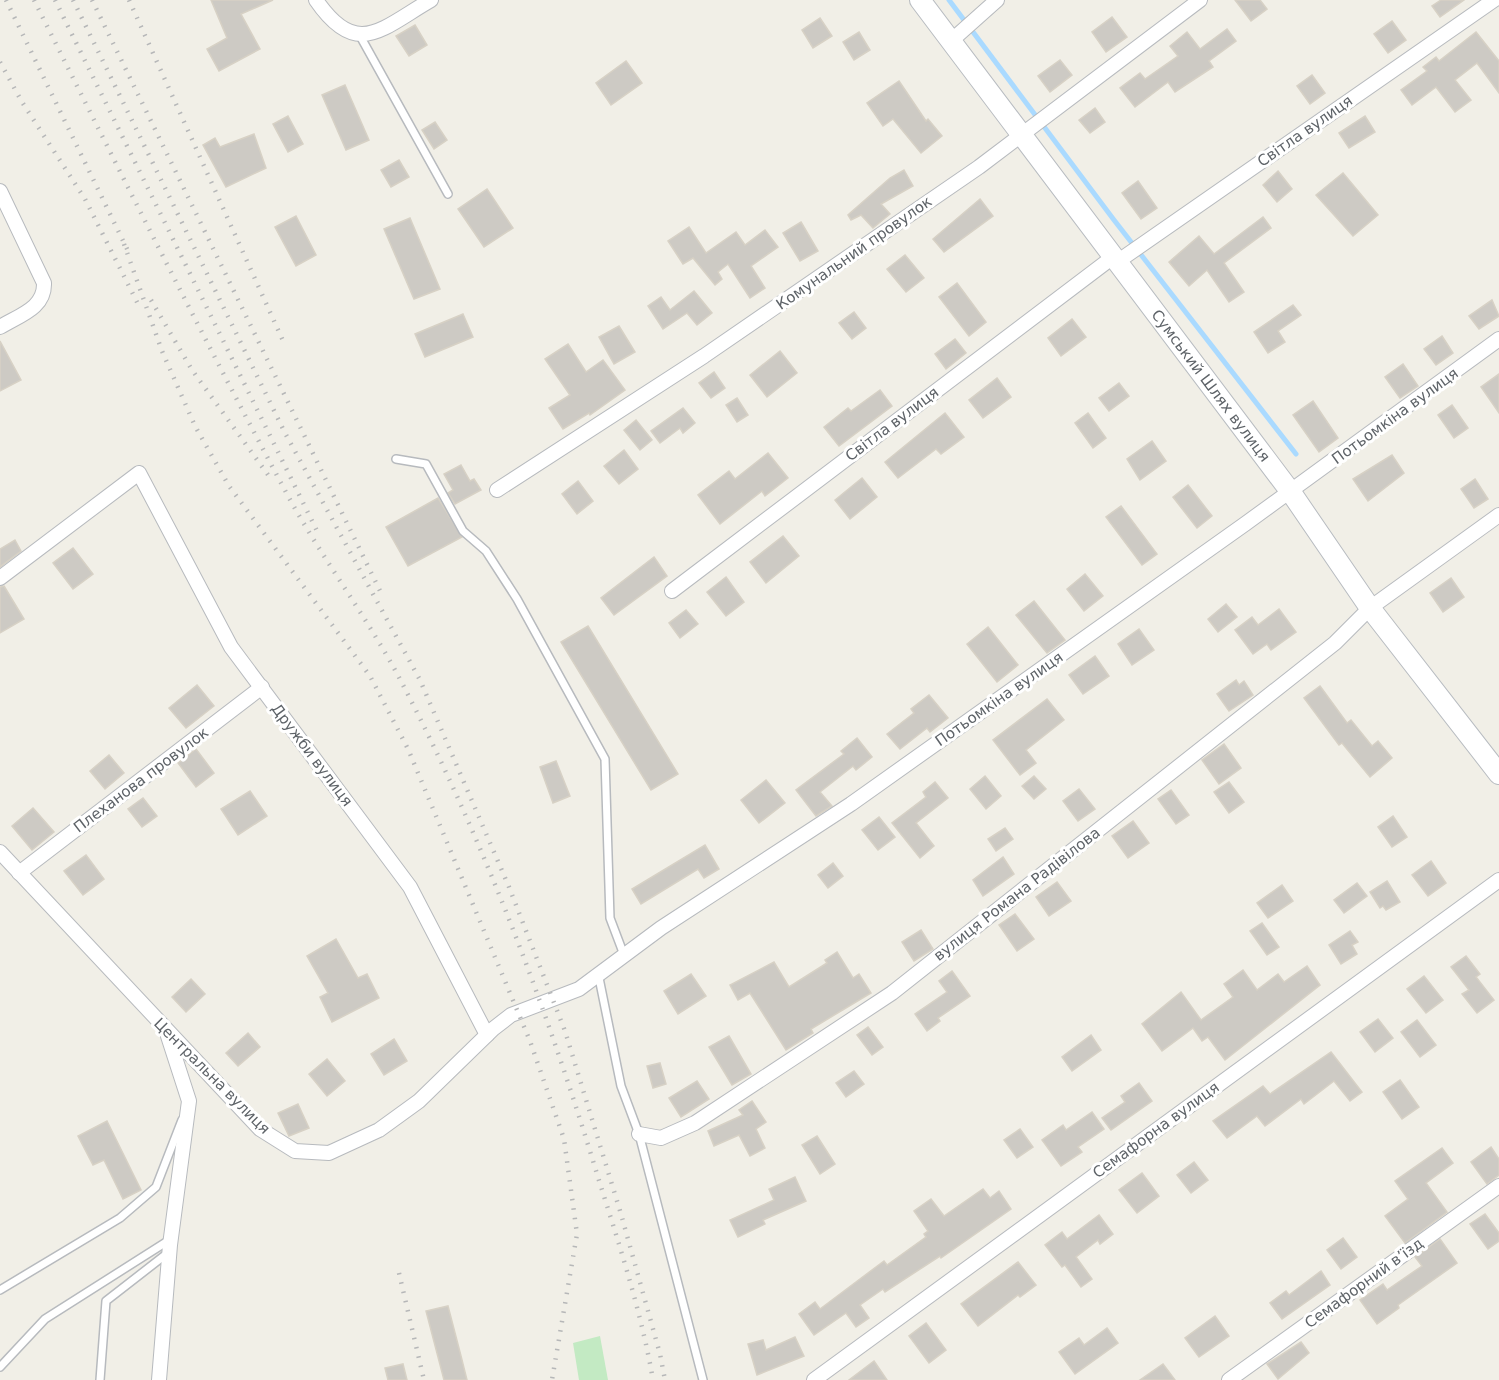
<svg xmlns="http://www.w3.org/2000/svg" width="1499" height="1380" viewBox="0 0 1499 1380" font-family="'DejaVu Sans',sans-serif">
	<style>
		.green { fill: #c3eac3 }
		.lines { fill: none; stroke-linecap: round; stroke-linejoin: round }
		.stream { stroke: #aadaff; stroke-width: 5 }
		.building { fill: #cdcac4; stroke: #d7d1c5; stroke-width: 1.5 }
		.lane-casing { stroke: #b7babe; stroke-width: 10 }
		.street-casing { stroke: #b7babe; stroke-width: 16 }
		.secondary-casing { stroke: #b8bcc1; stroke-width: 22 }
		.lane { stroke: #fff; stroke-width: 7 }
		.street { stroke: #fff; stroke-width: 14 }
		.secondary { stroke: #fff; stroke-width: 20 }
		.rail { stroke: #b6b7b8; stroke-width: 4.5; stroke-dasharray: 1.5 8; stroke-linecap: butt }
		.labels { text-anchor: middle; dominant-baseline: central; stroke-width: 6; stroke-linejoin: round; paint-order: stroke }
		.street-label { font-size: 15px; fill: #5e6368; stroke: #fff }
	</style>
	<rect width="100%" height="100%" fill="#f1efe7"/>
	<path class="green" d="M600 1336 608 1380H579L573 1343Z"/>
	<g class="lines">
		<path class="stream" d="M949 0 1114 220 1296 454"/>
	</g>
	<g class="building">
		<path d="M211 0H273L241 14 260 49 219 71 207 49 227 38Z"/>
		<path d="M1235 0H1260L1267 9 1251 21Z"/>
		<path d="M1441 0H1464L1440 17 1432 6Z"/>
		<path d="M1112 17 1127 37 1106 52 1092 32Z"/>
		<path d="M820 18 832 36 813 48 802 30Z"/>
		<path d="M1392 21 1406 40 1388 53 1374 34Z"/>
		<path d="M415 25 427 45 409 56 396 36Z"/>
		<path d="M1227 29 1236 41 1209 61 1213 67 1175 92 1168 82 1135 107 1120 88 1140 73 1145 79 1178 56 1170 46 1187 32 1200 49Z"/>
		<path d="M859 32 870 50 854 60 843 42Z"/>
		<path d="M1476 32 1499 61V93L1477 63 1455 80 1471 100 1455 112 1436 87 1412 105 1401 90 1427 71 1423 67 1436 57 1439 61Z"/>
		<path d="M1060 60 1072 75 1050 92 1038 76Z"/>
		<path d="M626 61 642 83 611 105 596 83Z"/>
		<path d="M1312 75 1325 93 1310 104 1297 86Z"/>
		<path d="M899 81 926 121 928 119 942 136 921 153 893 119 883 126 867 103Z"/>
		<path d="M345 85 369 140 346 150 322 95Z"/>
		<path d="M1095 108 1105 122 1090 133 1079 120Z"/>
		<path d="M288 116 303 144 288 152 273 124Z"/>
		<path d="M1365 116 1375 132 1349 148 1339 133Z"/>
		<path d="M435 122 447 140 434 149 422 130Z"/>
		<path d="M254 134 266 168 226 187 203 145 215 138 220 147Z"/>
		<path d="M399 160 409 177 391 187 381 170Z"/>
		<path d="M904 170 913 186 881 204 890 214 873 228 861 215 851 220 848 215 890 178Z"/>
		<path d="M1278 171 1292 189 1277 202 1263 185Z"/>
		<path d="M1343 173 1378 215 1353 236 1316 195Z"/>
		<path d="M1138 181 1157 208 1141 219 1122 193Z"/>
		<path d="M487 189 513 228 484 247 458 209Z"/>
		<path d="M980 199 993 216 944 252 933 239Z"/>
		<path d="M296 216 316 255 296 266 275 227Z"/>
		<path d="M1263 217 1271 228 1224 263 1244 292 1229 302 1207 270 1189 286 1169 262 1199 236 1214 254Z"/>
		<path d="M410 218 440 289 414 299 384 229Z"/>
		<path d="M801 222 818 251 800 261 783 233Z"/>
		<path d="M689 227 706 253 736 232 745 245 765 230 778 247 751 266 765 288 750 298 728 264 718 272 722 279 715 285 693 258 683 264 668 241Z"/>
		<path d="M905 255 924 278 906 292 887 269Z"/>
		<path d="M957 283 986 322 969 336 939 297Z"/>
		<path d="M694 291 712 313 697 325 687 313 663 329 648 306 661 297 670 310Z"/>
		<path d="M1492 300 1499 316 1479 329 1469 316Z"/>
		<path d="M1293 305 1301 315 1278 331 1285 342 1268 353 1254 332Z"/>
		<path d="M854 312 866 328 852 339 839 323Z"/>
		<path d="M463 314 473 337 425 357 415 334Z"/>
		<path d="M1072 319 1086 337 1061 356 1048 338Z"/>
		<path d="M619 326 635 352 614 364 599 337Z"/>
		<path d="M1442 336 1453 353 1436 365 1424 349Z"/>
		<path d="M955 339 966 353 946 369 935 354Z"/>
		<path d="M0 341 21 380 0 391Z"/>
		<path d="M568 344 586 372 603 360 625 390 590 415 589 413 563 429 549 408 570 395 545 359Z"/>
		<path d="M780 351 797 373 767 397 750 375Z"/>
		<path d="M1403 364 1418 386 1400 398 1385 377Z"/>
		<path d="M714 372 725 388 711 398 699 383Z"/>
		<path d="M1499 374V413L1481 387Z"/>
		<path d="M997 378 1011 397 983 418 969 400Z"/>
		<path d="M1119 383 1129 396 1109 411 1099 398Z"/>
		<path d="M880 390 892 406 839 446 824 427 848 408 851 411Z"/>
		<path d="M737 398 748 415 737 422 726 405Z"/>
		<path d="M1313 401 1338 438 1319 452 1293 415Z"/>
		<path d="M1452 405 1468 428 1454 438 1438 415Z"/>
		<path d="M683 408 695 423 683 433 680 428 660 443 651 431Z"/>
		<path d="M945 413 964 437 941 454 936 449 898 478 885 462Z"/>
		<path d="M1088 413 1106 438 1093 448 1075 423Z"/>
		<path d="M636 420 652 440 640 450 624 430Z"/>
		<path d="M1152 441 1166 461 1140 480 1127 459Z"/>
		<path d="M624 450 638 469 619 484 604 466Z"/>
		<path d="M768 453 788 478 765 496 762 491 720 524 698 495 729 471 735 479Z"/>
		<path d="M1392 455 1404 473 1368 501 1353 479Z"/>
		<path d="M461 465 470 481 474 479 481 490 455 504 448 493 453 490 444 474Z"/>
		<path d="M862 478 877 497 850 519 835 500Z"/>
		<path d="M1475 479 1488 499 1474 508 1461 489Z"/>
		<path d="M578 481 593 501 577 514 562 494Z"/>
		<path d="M1188 485 1212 516 1197 528 1173 497Z"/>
		<path d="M438 498 462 537 408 566 386 527Z"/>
		<path d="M1121 506 1157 554 1142 565 1106 517Z"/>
		<path d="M783 536 799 556 766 583 750 562Z"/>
		<path d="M15 540 21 551 0 567V549Z"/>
		<path d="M73 548 93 574 73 589 53 563Z"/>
		<path d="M654 557 667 576 614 615 601 598Z"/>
		<path d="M1085 574 1103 596 1084 611 1067 589Z"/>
		<path d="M726 577 744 602 726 616 707 592Z"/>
		<path d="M1451 578 1464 597 1443 612 1430 593Z"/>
		<path d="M4 586 24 619 0 633V587Z"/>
		<path d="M1034 601 1065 640 1047 653 1016 615Z"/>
		<path d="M1226 604 1237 617 1218 632 1208 619Z"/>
		<path d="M1279 609 1296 632 1271 650 1267 644 1253 654 1235 630 1252 617 1258 625Z"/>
		<path d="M686 610 698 624 680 638 669 623Z"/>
		<path d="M588 626 678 774 651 790 561 642Z"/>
		<path d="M988 627 1018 665 997 682 967 644Z"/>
		<path d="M1139 629 1154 650 1132 665 1118 644Z"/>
		<path d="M1095 656 1109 676 1083 694 1069 675Z"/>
		<path d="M1236 680 1239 685 1244 681 1253 695 1229 711 1217 694Z"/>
		<path d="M197 685 214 706 186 728 169 708Z"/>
		<path d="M1320 686 1347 723 1351 720 1372 746 1378 741 1392 758 1370 777 1342 743 1339 745 1304 698Z"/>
		<path d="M929 695 948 718 930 732 927 728 900 749 887 734 914 713 911 709Z"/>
		<path d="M1047 699 1064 720 1026 750 1036 763 1020 775 993 740Z"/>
		<path d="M857 738 872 757 856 770 853 766 820 792 832 806 816 816 796 790 844 754 841 751Z"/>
		<path d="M1224 744 1241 768 1219 784 1202 760Z"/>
		<path d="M196 749 214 773 196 787 178 763Z"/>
		<path d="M109 755 124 773 105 789 90 771Z"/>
		<path d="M556 761 570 796 553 803 540 767Z"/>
		<path d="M985 776 1001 796 986 809 970 789Z"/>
		<path d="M1034 776 1046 789 1034 799 1022 786Z"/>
		<path d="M766 780 785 803 759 823 741 800Z"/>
		<path d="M935 782 948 798 916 823 934 846 920 858 892 823 926 797 923 792Z"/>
		<path d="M1229 782 1244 802 1229 813 1214 792Z"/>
		<path d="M1079 789 1095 809 1078 821 1063 801Z"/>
		<path d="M1171 790 1189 815 1176 824 1158 799Z"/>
		<path d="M250 791 267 816 238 835 221 809Z"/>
		<path d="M143 798 157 816 142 827 128 809Z"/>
		<path d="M33 808 54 832 32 850 12 826Z"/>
		<path d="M1393 816 1407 837 1392 847 1378 827Z"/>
		<path d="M879 817 895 837 878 850 862 830Z"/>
		<path d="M1133 821 1149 843 1128 858 1112 836Z"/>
		<path d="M1005 828 1013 839 996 851 988 839Z"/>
		<path d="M705 845 719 869 704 878 698 869 641 904 632 889Z"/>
		<path d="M86 855 104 879 83 895 64 871Z"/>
		<path d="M1003 857 1014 874 983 896 973 880Z"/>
		<path d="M1431 861 1446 883 1428 896 1412 875Z"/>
		<path d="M833 863 843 876 828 888 818 875Z"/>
		<path d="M1387 881 1400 902 1386 910 1383 906 1380 908 1370 892Z"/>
		<path d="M1057 882 1071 901 1049 916 1036 897Z"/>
		<path d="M1357 883 1367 896 1344 913 1334 900Z"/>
		<path d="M1282 885 1293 901 1268 918 1257 903Z"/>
		<path d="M1015 914 1034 939 1017 951 999 925Z"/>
		<path d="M1262 923 1279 947 1267 955 1250 931Z"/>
		<path d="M921 930 933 949 914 961 902 942Z"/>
		<path d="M1350 931 1358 942 1352 945 1357 954 1341 964 1329 945Z"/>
		<path d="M336 939 358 978 367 974 379 998 332 1022 320 997 328 993 307 956Z"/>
		<path d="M837 952 853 978 859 974 871 993 811 1029 813 1033 786 1050 750 993 738 1000 730 985 774 962 789 987 827 963 825 960Z"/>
		<path d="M1466 956 1480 974 1476 977 1494 1000 1477 1013 1462 994 1469 990 1451 967Z"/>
		<path d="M1307 966 1320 985 1225 1060 1208 1037 1202 1041 1193 1028 1162 1051 1142 1024 1181 992 1201 1020 1233 997 1224 984 1243 970 1257 990 1278 974 1284 982Z"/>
		<path d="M952 971 970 996 938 1018 940 1021 927 1031 915 1014 947 992 939 981Z"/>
		<path d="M691 974 706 996 678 1014 664 991Z"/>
		<path d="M1424 976 1443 1000 1426 1013 1407 989Z"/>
		<path d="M191 979 205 994 186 1012 172 997Z"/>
		<path d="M1378 1019 1393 1038 1375 1052 1360 1032Z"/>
		<path d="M1417 1020 1436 1045 1420 1057 1401 1032Z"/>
		<path d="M868 1027 883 1047 872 1055 857 1035Z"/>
		<path d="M248 1033 260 1047 238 1066 226 1053Z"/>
		<path d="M1091 1035 1101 1050 1072 1071 1062 1057Z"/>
		<path d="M729 1036 751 1074 732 1085 709 1047Z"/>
		<path d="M394 1039 407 1061 384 1075 371 1054Z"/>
		<path d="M1331 1052 1362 1092 1350 1101 1334 1081 1304 1104 1301 1099 1265 1126 1257 1116 1227 1138 1213 1121 1263 1086 1270 1094Z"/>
		<path d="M327 1059 345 1081 327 1096 309 1074Z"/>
		<path d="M660 1063 666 1084 653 1088 647 1066Z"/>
		<path d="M854 1071 864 1084 846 1097 836 1083Z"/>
		<path d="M1400 1080 1419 1107 1402 1119 1383 1092Z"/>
		<path d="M697 1081 709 1099 681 1117 669 1098Z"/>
		<path d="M1139 1083 1152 1101 1111 1130 1102 1118 1125 1102 1121 1096Z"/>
		<path d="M752 1101 766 1122 756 1129 765 1148 750 1156 739 1135 714 1146 708 1131 743 1115 739 1110Z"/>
		<path d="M298 1104 309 1128 289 1136 278 1113Z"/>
		<path d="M1092 1112 1104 1129 1078 1147 1082 1152 1061 1166 1042 1140 1063 1125 1066 1130Z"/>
		<path d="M107 1121 141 1190 123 1199 104 1160 93 1165 78 1136Z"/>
		<path d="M1020 1129 1033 1147 1017 1158 1004 1140Z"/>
		<path d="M817 1136 835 1164 820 1174 802 1145Z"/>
		<path d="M1491 1147 1499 1159V1175L1487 1184 1471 1162Z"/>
		<path d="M1442 1148 1453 1163 1426 1183 1447 1212 1405 1243 1385 1216 1408 1199 1395 1181Z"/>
		<path d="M1194 1162 1208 1180 1191 1193 1177 1175Z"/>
		<path d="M1142 1173 1159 1196 1137 1213 1119 1190Z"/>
		<path d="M795 1177 806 1201 763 1220 765 1224 738 1237 730 1220 774 1200 769 1189Z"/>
		<path d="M983 1189 990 1198 999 1191 1011 1209 941 1258 940 1256 885 1292 883 1289 860 1305 869 1318 856 1327 846 1313 814 1335 799 1314 815 1302 820 1309 884 1261 887 1265 926 1237 924 1234 928 1231 914 1211 931 1199 944 1216Z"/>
		<path d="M1485 1214 1499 1233V1241L1488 1249 1470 1224Z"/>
		<path d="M1099 1215 1113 1234 1100 1244 1098 1240 1076 1257 1092 1279 1081 1287 1065 1265 1062 1267 1045 1245 1062 1232 1067 1239Z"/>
		<path d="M1343 1238 1357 1257 1341 1269 1327 1250Z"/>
		<path d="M1440 1239 1457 1263 1398 1305 1399 1308 1377 1324 1360 1300 1383 1284 1387 1290 1422 1266 1415 1257Z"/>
		<path d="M1018 1262 1036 1285 1020 1297 1018 1295 978 1326 961 1304Z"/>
		<path d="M1321 1271 1330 1285 1282 1319 1270 1303 1286 1291 1289 1295Z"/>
		<path d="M448 1306 461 1356 467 1380H444L426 1311Z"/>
		<path d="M1215 1316 1229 1336 1199 1357 1185 1338Z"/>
		<path d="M926 1323 946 1350 929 1363 909 1336Z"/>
		<path d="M1107 1328 1118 1343 1075 1374 1059 1352 1079 1338 1084 1345Z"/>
		<path d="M795 1337 804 1356 757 1375 748 1344 763 1340 766 1350Z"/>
		<path d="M1301 1342 1309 1353 1278 1379 1267 1364Z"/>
		<path d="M874 1361 887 1380H849Z"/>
		<path d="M403 1364 407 1380H388L385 1368Z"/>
		<path d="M1163 1364 1175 1380H1140Z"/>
	</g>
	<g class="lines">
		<defs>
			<g id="lane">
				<path d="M359 34 448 194"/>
				<path d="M396 459 426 464 463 531 486 551 517 599 605 759 610 918 624 955"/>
				<path d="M598 973 621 1086 639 1134 703 1380"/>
				<path d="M0 1290 120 1218 156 1187 182 1120"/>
				<path d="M0 1367 45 1319 171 1239"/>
				<path d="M100 1380 106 1301 169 1252"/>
			</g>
			<g id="street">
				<path d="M316 0C357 60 382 28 431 0"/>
				<path d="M951 41 997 0"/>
				<path d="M0 191 44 283C45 308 20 315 0 327"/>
				<path d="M1117 262 1494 0"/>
				<path d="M497 490 704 356 979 167 1200 0"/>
				<path d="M0 578 139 473 231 647 410 887 487 1035"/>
				<path d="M672 591 1113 257"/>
				<path d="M0 852 260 1129 295 1151 329 1153 379 1130 419 1101 493 1029 511 1015 579 989 661 928 851 804 1245 524 1499 339"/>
				<path d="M19 873 262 687"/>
				<path d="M639 1134 661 1138 695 1123 892 993 1335 643 1370 608 1499 515"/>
				<path d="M159 1380 170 1245 189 1101 168 1036"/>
				<path d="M814 1380 1499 880"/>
				<path d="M1229 1380 1499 1186"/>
			</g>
			<g id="secondary">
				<path id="s1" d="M920 0 1290 491 1370 608 1499 774"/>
			</g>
		</defs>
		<use href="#lane" class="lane-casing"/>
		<use href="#street" class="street-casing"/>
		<use href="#secondary" class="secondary-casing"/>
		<use href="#lane" class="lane"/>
		<use href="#street" class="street"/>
		<use href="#secondary" class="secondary"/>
		<g class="rail">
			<path d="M6 0 128 251"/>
			<path d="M34 0C117 166 200 332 288 496 323 560 370 621 403 685 484 841 546 1006 597 1174 618 1241 641 1310 653 1380"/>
			<path d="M55 0 319 535"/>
			<path d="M73 0 285 433 420 680 509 887 565 1031 621 1214 660 1354 665 1380"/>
			<path d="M92 0 383 597"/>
			<path d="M129 0 284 343"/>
			<path d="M0 62 22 102 85 199 138 304"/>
			<path d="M124 244 162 351 195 426 229 486 370 676 408 749 530 1041 564 1139 577 1234 552 1380"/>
			<path d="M151 300 192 370 271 479"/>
			<path d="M399 1273 424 1380"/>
		</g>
	</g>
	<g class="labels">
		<g class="street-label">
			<text transform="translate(1305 131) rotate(-35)">Світла вулиця</text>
			<text transform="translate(854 253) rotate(-35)">Комунальний провулок</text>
			<text stroke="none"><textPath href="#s1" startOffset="483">Сумський Шлях вулиця</textPath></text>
			<text transform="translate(1395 416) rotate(-36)">Потьомкіна вулиця</text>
			<text transform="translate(892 424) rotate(-37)">Світла вулиця</text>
			<text transform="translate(999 699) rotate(-35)">Потьомкіна вулиця</text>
			<text transform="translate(312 755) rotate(53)">Дружби вулиця</text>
			<text transform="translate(141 780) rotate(-37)">Плеханова провулок</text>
			<text transform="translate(1017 894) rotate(-38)">вулиця Романа Радівілова</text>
			<text transform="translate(212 1076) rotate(45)">Центральна вулиця</text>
			<text transform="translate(1156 1130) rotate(-36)">Семафорна вулиця</text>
			<text transform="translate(1364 1283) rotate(-36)">Семафорний в’їзд</text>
		</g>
	</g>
</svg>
